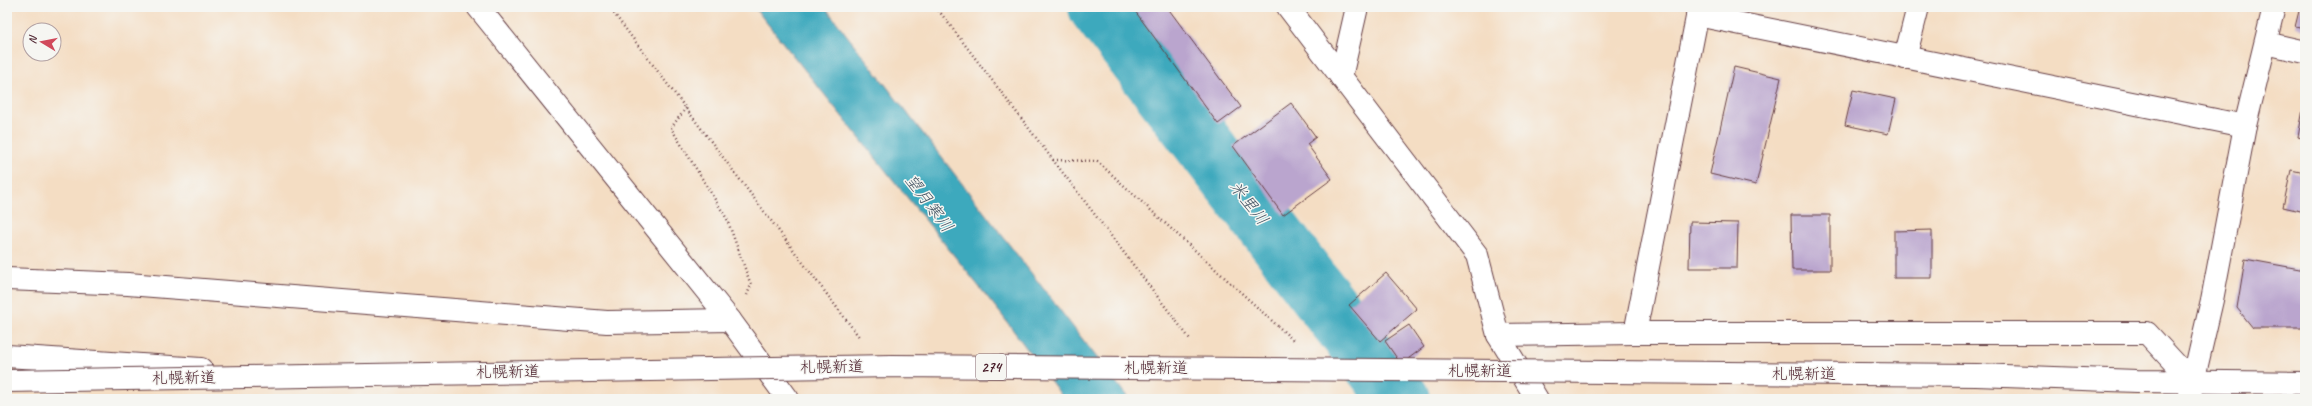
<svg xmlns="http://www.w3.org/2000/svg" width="2312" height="406" viewBox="0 0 2312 406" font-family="Caveat,'Klee One',sans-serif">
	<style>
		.water { fill: #3ea9bd; stroke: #446474 }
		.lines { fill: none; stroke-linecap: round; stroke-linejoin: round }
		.river { stroke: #3ea9bd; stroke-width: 60 }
		.building { fill: #baa5ce }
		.minor-casing { stroke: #643c42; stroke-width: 24 }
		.highway-casing { stroke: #643c42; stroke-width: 24 }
		.path { stroke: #643c42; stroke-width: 2.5; stroke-dasharray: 1 3; stroke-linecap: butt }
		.minor { stroke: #fff; stroke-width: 22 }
		.highway { stroke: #fff; stroke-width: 22 }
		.highway-bridge-casing { stroke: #643c42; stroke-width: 24; stroke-linecap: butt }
		.highway-bridge { stroke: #fff; stroke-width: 22 }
		.labels { text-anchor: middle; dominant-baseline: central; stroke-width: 3; stroke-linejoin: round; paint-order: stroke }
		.shield { fill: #f6f6f2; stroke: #7e6067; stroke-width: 1 }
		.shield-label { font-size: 15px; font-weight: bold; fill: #4a1f2b }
		.street-label { font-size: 16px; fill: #4a1f2b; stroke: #f6f6f2 }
		.water-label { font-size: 17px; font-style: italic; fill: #455665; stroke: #f6f6f2 }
	</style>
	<rect width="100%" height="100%" fill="#f6f6f2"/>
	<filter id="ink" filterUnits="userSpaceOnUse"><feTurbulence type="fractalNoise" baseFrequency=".025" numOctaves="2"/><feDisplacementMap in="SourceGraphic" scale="8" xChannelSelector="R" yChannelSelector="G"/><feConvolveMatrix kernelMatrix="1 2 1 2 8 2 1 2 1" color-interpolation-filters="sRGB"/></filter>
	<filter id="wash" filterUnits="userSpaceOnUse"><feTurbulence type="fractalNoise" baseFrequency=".012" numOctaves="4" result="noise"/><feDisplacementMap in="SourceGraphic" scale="16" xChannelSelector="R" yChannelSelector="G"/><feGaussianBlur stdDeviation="0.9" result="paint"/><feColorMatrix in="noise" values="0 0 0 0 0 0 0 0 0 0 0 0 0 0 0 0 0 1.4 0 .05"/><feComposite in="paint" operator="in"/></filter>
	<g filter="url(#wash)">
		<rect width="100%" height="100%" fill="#f4ddc3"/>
		<path class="water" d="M754 7H825L1129 399H1064L1001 314Z"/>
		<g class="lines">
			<path class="river" d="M1098 7 1400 399"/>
		</g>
		<g id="blocks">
			<g class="building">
				<path d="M1132 7H1167L1241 107 1218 124Z"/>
				<path d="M2300 7H2305V29L2295 27Z"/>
				<path d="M1734 67 1781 78 1756 185 1710 174Z"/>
				<path d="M1853 90 1896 99 1888 134 1845 125Z"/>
				<path d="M1291 103 1316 137 1307 144 1332 179 1283 215 1233 146Z"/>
				<path d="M2304 104H2305V139L2298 137Z"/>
				<path d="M2291 170 2305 173V212L2283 207Z"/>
				<path d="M1791 215H1830V270H1792Z"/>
				<path d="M1690 222 1738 223 1737 268H1689Z"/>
				<path d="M1932 230V278H1894V231Z"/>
				<path d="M2245 259 2305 270V328H2253L2237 308Z"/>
				<path d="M1386 273 1417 309 1380 341 1349 305Z"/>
				<path d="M1409 325 1424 347 1401 364 1385 341Z"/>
			</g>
		</g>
	</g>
	<g filter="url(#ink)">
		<use href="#blocks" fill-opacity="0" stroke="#643c42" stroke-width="1"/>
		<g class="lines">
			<defs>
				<g id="minor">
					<path d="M478 7 730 320 788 399"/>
					<path d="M1288 7 1477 255 1498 335 1537 399"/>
					<path d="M1697 15 2245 126"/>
					<path d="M2266 43 2305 52"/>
					<path d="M1905 58 1918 7"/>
					<path d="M1341 77 1357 7"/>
					<path d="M7 279 128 284 607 322 730 320"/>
					<path d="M1635 333 1699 7"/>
					<path d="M1498 335 1635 333H2147L2192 382"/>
					<path d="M2189 399 2212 300 2245 126 2274 7"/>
				</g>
				<g id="highway">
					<path d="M7 356 201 369"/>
					<path d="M1976 375 2137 381 2305 383"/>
				</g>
			</defs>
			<use href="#minor" class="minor-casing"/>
			<use href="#highway" class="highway-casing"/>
			<g class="path">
				<path d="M609 7 860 338"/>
				<path d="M936 7 1190 339"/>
				<path d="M686 108 671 128 727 219 751 285 747 295"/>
				<path d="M1053 160 1097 161 1293 340"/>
			</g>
			<use href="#minor" class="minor"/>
			<use href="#highway" class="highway"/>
			<defs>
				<path id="highway-bridge" d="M7 381 893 366 1976 375"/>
			</defs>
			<use href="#highway-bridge" class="highway-bridge-casing"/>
			<use href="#highway-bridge" class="highway-bridge"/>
		</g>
	</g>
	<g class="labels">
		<rect class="shield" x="976" y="354" width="30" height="26" rx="3"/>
		<g class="shield-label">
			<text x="991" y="367">274</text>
		</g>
		<g class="street-label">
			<text transform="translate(832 367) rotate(-1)">札幌新道</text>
			<text x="1156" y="368">札幌新道</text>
			<text x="1480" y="371">札幌新道</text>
			<text transform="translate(508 372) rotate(-1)">札幌新道</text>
			<text x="1804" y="374">札幌新道</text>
			<text transform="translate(184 378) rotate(-1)">札幌新道</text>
		</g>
		<g class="water-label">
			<text transform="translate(929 203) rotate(53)">望月寒川</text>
			<text transform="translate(1249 203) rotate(52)">米里川</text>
		</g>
	</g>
	<rect width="2312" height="406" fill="none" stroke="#f6f6f2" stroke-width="24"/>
	<g transform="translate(42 42) rotate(280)"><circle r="19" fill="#f6f6f2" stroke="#b1a0a2"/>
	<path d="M0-3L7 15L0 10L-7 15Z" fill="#d1495b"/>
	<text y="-6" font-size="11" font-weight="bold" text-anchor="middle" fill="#4a1f2b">N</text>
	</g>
</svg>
